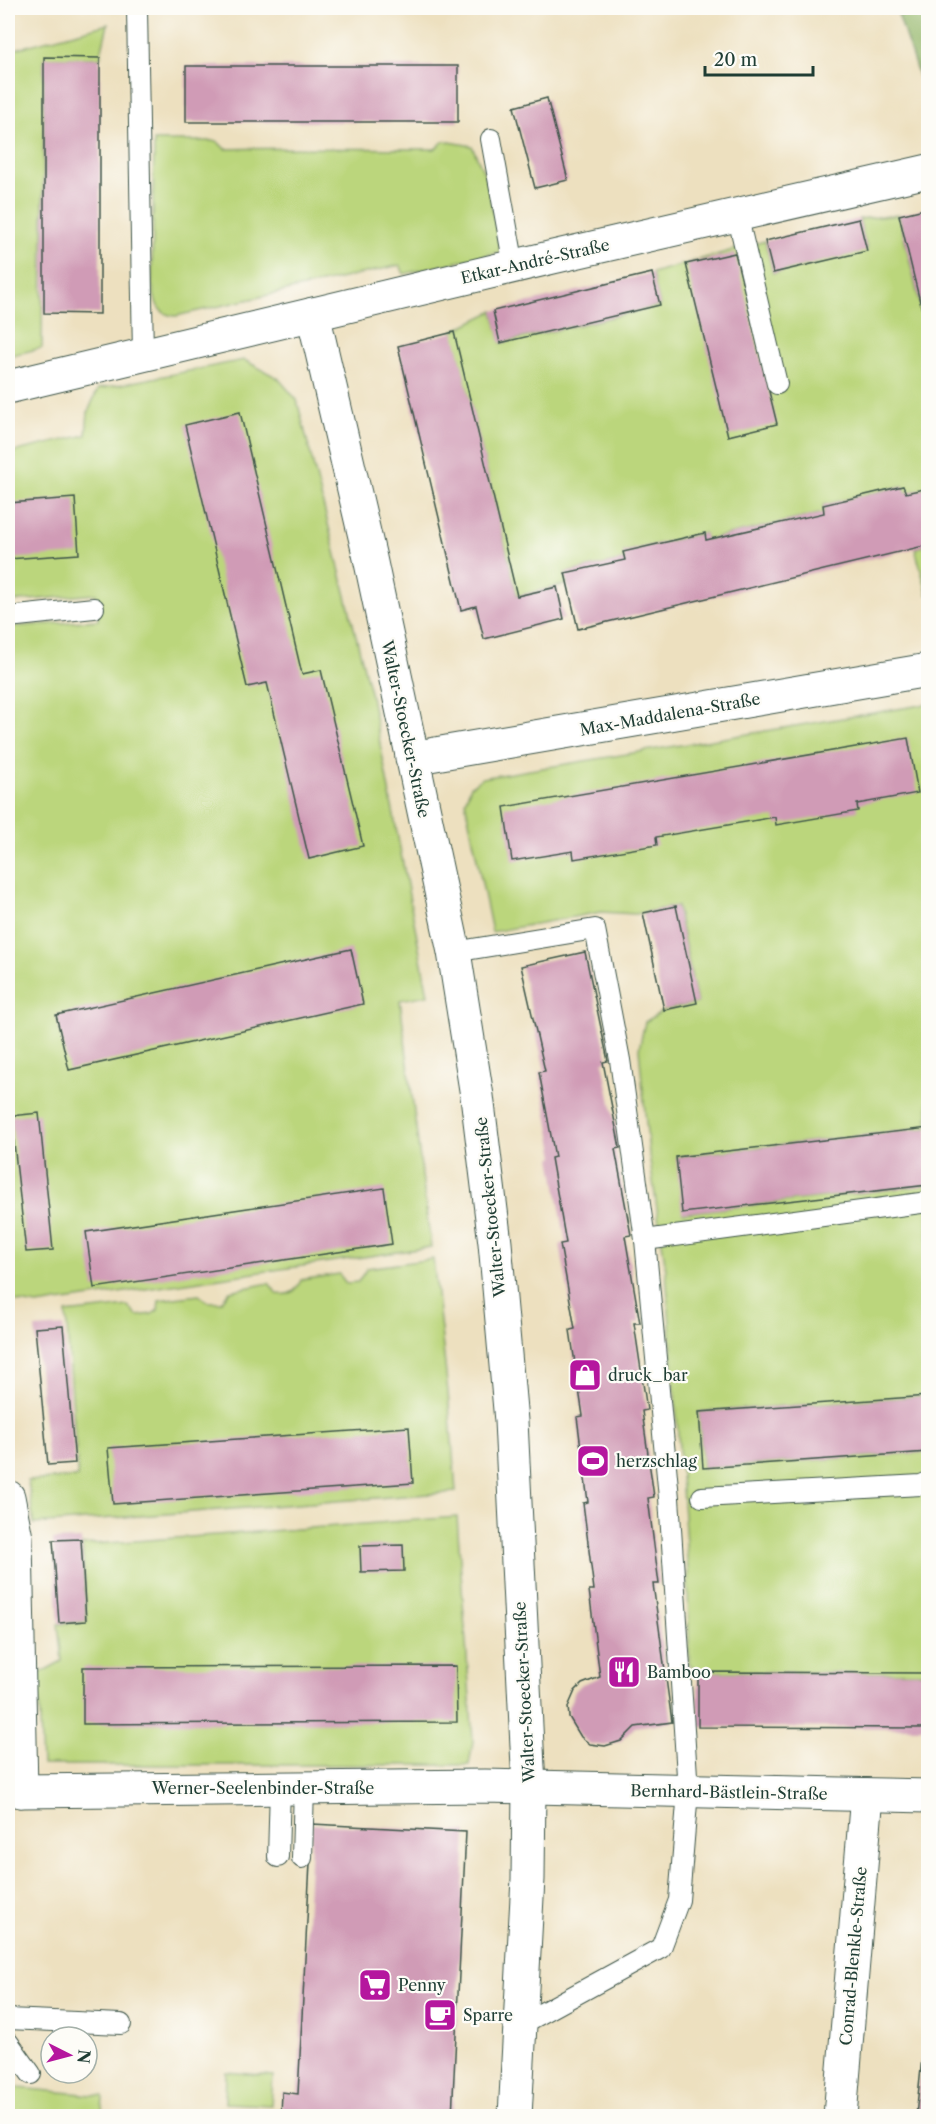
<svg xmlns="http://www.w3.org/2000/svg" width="936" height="2124" viewBox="0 0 936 2124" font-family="'Libre Caslon Text',serif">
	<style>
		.green { fill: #bbd67b; stroke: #6d8a58; stroke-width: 1.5 }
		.forest { fill: #94b76b; stroke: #5a7a50; stroke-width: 1.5 }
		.building { fill: #d09bb6 }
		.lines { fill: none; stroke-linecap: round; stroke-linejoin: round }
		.lane-casing { stroke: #3e5549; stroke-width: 22 }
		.street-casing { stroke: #3e5549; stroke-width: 35 }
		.lane { stroke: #fff; stroke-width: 20 }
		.street { stroke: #fff; stroke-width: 33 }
		.labels { text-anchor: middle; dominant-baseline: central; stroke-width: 4.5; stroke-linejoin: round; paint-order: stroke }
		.street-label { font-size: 16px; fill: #1f3d34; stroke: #fdfcf7 }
		.poi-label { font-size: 16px; fill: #1f3d34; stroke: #fdfcf7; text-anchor: start }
	</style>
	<rect width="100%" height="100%" fill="#fdfcf7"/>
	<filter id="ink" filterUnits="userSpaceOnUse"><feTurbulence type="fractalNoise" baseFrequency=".0167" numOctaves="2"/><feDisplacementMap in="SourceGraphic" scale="12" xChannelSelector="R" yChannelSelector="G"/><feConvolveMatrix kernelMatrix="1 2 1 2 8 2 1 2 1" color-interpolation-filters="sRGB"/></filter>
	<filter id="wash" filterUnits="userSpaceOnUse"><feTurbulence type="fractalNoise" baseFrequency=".008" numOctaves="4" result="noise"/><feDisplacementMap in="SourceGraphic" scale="24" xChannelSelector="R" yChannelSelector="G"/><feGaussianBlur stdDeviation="1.35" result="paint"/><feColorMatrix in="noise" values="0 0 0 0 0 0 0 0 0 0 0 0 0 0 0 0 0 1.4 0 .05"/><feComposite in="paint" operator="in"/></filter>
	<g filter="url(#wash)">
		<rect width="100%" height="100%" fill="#ede0bf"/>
		<g class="green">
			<path d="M108 24 100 58H44L42 348 8 356V51Z"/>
			<path d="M154 141H217L225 149C295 147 365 149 435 149L444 141 472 146 487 180 500 252 404 274 400 265 176 316C157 315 155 302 152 284Z"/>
			<path d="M899 215 928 339V488L906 493 903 486 823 505 824 513 706 540 704 533 624 552 625 560 565 573 568 584 517 596 453 331 493 311 501 343 660 306 652 273 765 241 773 273 867 250 859 219Z"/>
			<path d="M244 360 278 378 297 400 371 696 428 995 400 1000 431 1247 37 1305 8 1300V627L98 620 96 594 8 602V453L86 435 88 412 98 389Z"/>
			<path d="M928 545V596L915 548Z"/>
			<path d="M928 704V1128L677 1157 683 1213 928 1185V1396L699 1412 703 1468 928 1452V1673L698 1672 689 1663 688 1571 666 1270 649 1154 639 1049 645 1022 664 1010 697 1003 677 906 636 914 601 912 492 932 465 801 471 786 482 778Z"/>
			<path d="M433 1259 448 1392 456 1492 34 1524 28 1481 78 1477 66 1313 128 1306 137 1316 152 1314 158 1310 159 1300 199 1295 208 1302H221L230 1291 269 1283 277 1294C290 1296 296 1292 301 1280L339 1274 346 1283 358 1282 367 1268Z"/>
			<path d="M457 1517 473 1741 469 1765H42L38 1674 62 1661 58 1624 87 1622 82 1545Z"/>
			<path d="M226 2072 273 2076 271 2105 225 2103Z"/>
			<path d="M8 2087 103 2096 102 2116H8Z"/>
		</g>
		<path class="forest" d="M896 8H928V105Z"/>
		<g id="blocks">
			<g class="building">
				<path d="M44 57 100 58V314L44 313Z"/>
				<rect x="186" y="66" width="272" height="56"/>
				<path d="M547 98 568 180 535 188 514 107Z"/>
				<path d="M928 208V335L899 215Z"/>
				<path d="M859 219 867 251 773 273 765 241Z"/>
				<path d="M735 253 777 424 728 436 686 264Z"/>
				<path d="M652 273 660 305 500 343 493 311Z"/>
				<path d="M454 332 517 596 557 587 564 619 484 639 476 606 461 610 398 346Z"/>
				<path d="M240 412 302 674 321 670 363 846 309 859 267 683 247 687 185 425Z"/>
				<path d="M903 486 906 493 928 488V545L578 629 565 573 625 560 623 552 705 533 706 540 824 513 823 505Z"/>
				<path d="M75 498 79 554 8 559V503Z"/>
				<path d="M908 738 918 793 857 804 858 811 776 825 775 817 656 837 657 845 574 859 573 851 512 861 504 807Z"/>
				<path d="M676 906 697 1003 664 1010 643 913Z"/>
				<path d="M351 949 363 1004 69 1070 56 1015Z"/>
				<path d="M585 952 608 1061 603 1062 620 1148 615 1149 631 1235 625 1236 640 1323H634L647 1410 642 1411 654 1497 648 1498 659 1584H653L672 1722 635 1727 621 1741 605 1746 590 1744 581 1737 569 1717 568 1707 575 1691 582 1684 600 1677 589 1590H594L583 1503 588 1502 577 1417 583 1416 570 1330 575 1329 560 1244 566 1243 551 1158 555 1157 539 1072 545 1071 521 966Z"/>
				<path d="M39 1113 53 1250 26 1252 11 1116Z"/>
				<path d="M928 1128V1185L682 1213 676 1157Z"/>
				<path d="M384 1188 392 1244 94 1288 86 1232Z"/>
				<path d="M63 1326 75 1463 48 1465 35 1328Z"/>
				<path d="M928 1396V1452L703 1468 699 1412Z"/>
				<path d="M409 1427 413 1483 113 1504 108 1448Z"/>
				<path d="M81 1539 86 1621 59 1623 53 1540Z"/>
				<path d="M403 1545 404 1571 361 1572 360 1546Z"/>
				<path d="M456 1666 457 1722 83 1724V1667Z"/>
				<path d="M698 1672 928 1673V1728L698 1727Z"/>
				<path d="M312 1824 466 1832 452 2116H281L282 2092 298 2094Z"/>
				<path d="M927 2009 928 2116H916Z"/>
			</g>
		</g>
	</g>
	<g filter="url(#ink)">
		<use href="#blocks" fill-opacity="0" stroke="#3e5549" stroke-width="1.5"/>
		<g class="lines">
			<defs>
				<g id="lane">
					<path d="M137 8 143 355"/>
					<path d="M491 139 514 266"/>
					<path d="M737 214 777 384"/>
					<path d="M8 617 94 608"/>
					<path d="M454 952 595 929 620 1060 645 1240 669 1498 688 1791 679 1900 661 1948 520 2025"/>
					<path d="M645 1240 928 1202"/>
					<path d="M702 1497 921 1485 928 1482"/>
					<path d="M278 1857 280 1787"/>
					<path d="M302 1858 304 1787"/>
					<path d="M8 2019 121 2024"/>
					<path d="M8 2042 31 2074"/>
				</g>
				<g id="street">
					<path d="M313 314 370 558 454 952 477 1096 495 1243 511 1421 529 1787 528 1879 515 2116"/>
					<path d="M8 387 553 257 928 171"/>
					<path d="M412 758 928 670"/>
					<path d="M8 1497 16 1538 21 1791"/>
					<path d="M21 1791 485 1786 928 1796"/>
					<path d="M840 2116 867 1795"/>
				</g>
			</defs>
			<use href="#lane" class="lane-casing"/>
			<use href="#street" class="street-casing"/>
			<use href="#lane" class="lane"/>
			<use href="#street" class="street"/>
		</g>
	</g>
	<defs>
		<symbol id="shop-square" viewBox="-11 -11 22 22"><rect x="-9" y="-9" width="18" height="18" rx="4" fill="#b5179e" stroke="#fdfcf7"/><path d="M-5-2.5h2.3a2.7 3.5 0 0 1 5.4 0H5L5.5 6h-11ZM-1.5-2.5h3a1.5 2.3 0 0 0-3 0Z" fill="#fff"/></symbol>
		<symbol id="stadium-square" viewBox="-11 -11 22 22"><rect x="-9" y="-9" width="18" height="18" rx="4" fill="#b5179e" stroke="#fdfcf7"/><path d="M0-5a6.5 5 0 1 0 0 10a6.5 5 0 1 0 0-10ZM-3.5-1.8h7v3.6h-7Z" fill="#fff"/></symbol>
		<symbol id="restaurant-square" viewBox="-11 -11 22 22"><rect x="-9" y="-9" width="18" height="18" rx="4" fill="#b5179e" stroke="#fdfcf7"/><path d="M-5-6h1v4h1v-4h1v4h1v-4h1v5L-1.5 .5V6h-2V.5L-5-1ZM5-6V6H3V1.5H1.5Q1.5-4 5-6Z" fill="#fff"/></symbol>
		<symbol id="supermarket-square" viewBox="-11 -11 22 22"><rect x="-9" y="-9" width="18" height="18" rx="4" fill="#b5179e" stroke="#fdfcf7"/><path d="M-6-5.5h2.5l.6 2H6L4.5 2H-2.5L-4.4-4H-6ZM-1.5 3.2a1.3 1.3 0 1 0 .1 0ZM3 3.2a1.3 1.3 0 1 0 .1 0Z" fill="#fff"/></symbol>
		<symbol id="cafe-square" viewBox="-11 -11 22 22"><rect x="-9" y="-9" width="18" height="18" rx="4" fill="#b5179e" stroke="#fdfcf7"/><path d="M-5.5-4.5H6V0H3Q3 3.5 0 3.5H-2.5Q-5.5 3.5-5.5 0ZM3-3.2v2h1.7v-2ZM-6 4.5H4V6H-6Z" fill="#fff"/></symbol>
	</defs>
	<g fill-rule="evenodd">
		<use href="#shop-square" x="566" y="1356" width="38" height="38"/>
		<use href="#stadium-square" x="574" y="1442" width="38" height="38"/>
		<use href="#restaurant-square" x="605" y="1653" width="38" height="38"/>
		<use href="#supermarket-square" x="356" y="1966" width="38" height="38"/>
		<use href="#cafe-square" x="421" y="1996" width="38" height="38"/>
	</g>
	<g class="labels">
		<g class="street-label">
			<text transform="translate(535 261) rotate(-13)">Etkar-André-Straße</text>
			<text transform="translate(670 714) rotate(-10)">Max-Maddalena-Straße</text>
			<text transform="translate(406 729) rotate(78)">Walter-Stoecker-Straße</text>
			<text transform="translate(490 1207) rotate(-96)">Walter-Stoecker-Straße</text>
			<text transform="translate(524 1692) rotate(-93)">Walter-Stoecker-Straße</text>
			<text x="263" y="1788">Werner-Seelenbinder-Straße</text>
			<text transform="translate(729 1792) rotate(1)">Bernhard-Bästlein-Straße</text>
			<text transform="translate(853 1956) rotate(-85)">Conrad-Blenkle-Straße</text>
		</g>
		<g class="poi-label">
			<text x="608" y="1375">druck_bar</text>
			<text x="616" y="1461">herzschlag</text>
			<text x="647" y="1672">Bamboo</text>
			<text x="398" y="1985">Penny</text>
			<text x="463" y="2015">Sparre</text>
		</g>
	</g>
	<rect width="936" height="2124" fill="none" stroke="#fdfcf7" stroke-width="30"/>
	<g transform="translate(69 2055) rotate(96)"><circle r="28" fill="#fdfcf7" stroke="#a4b0a9" stroke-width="1.5"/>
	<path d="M0-4.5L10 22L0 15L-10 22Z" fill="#b5179e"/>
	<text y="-9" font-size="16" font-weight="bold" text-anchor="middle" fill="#1f3d34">N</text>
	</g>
	<path d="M705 66v9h108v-9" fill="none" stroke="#1f3d34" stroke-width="3"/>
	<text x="714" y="66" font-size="18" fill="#1f3d34" stroke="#fdfcf7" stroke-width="4.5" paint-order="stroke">20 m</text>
</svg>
